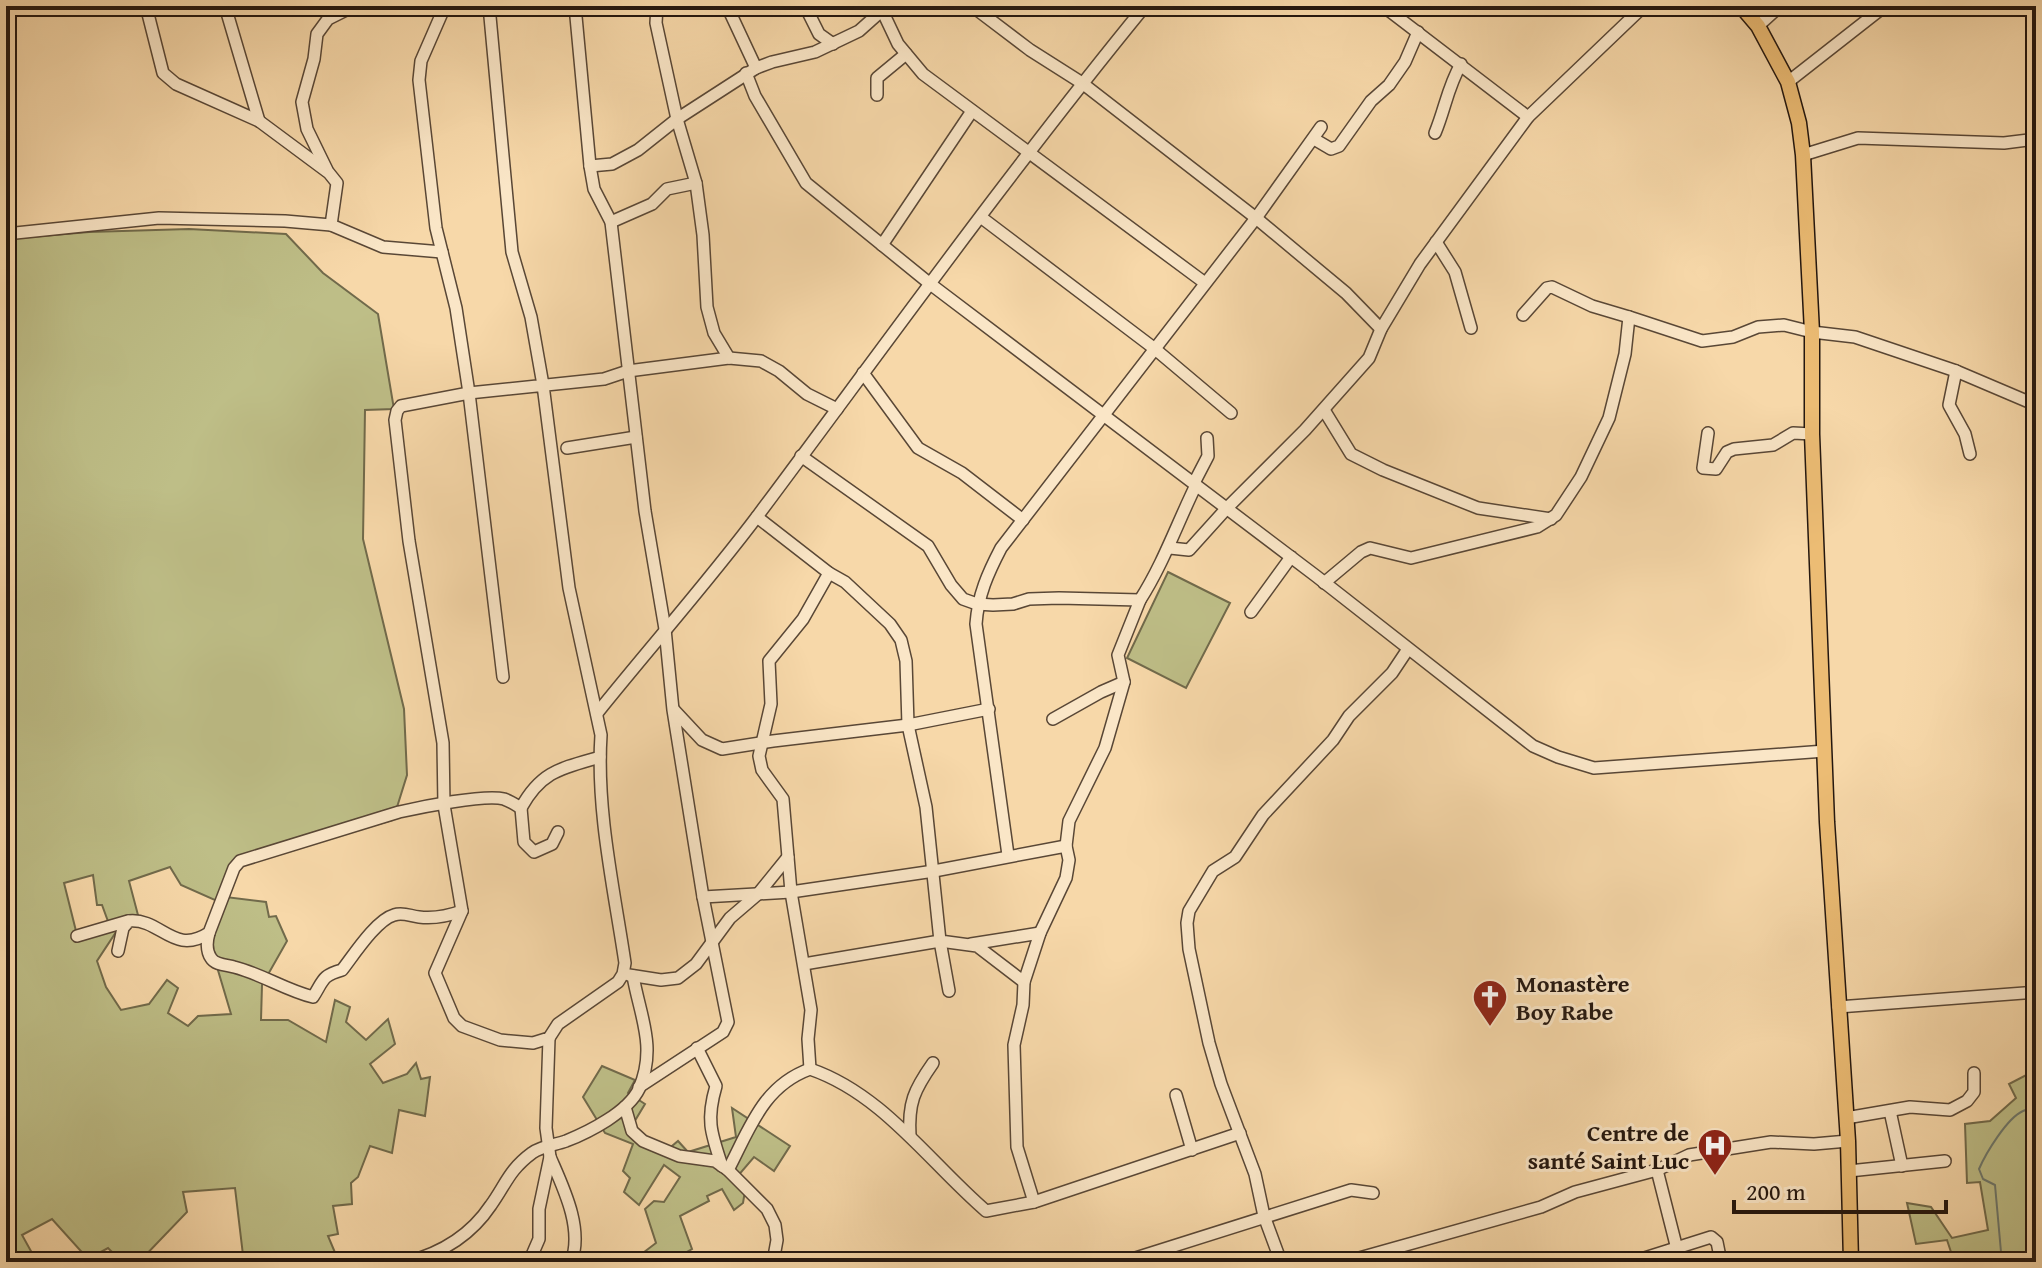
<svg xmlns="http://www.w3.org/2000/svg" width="2042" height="1268" viewBox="0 0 2042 1268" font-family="'Gentium Book Plus',serif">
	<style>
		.green { fill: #bebe87; stroke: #716a4b; stroke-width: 2 }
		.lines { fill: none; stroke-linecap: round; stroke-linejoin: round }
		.stream { stroke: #6d786d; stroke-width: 2 }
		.minor-casing { stroke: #594736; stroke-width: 14 }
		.major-casing { stroke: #24170f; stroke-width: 17 }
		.minor { stroke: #fae6c7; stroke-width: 11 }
		.major { stroke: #ecbc74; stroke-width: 14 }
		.labels { text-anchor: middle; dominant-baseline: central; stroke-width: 6; stroke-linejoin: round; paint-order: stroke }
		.poi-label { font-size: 24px; font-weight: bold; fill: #24170f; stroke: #fae6c7; text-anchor: start }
	</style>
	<rect width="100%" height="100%" fill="#f7d8a9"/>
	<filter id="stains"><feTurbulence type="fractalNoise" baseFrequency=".0025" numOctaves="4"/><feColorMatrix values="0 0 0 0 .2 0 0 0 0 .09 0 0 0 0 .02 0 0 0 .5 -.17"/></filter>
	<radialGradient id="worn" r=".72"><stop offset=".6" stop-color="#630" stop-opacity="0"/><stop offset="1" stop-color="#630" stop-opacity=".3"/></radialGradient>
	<g class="green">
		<path d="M189 229 286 234 323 273 378 314 394 409 365 410 363 539 404 709 407 775 393 820 231 866 217 901 181 885 170 867 129 881 138 915 109 924 102 905H97L93 875 64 883 78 939 120 926 97 961 106 987 121 1010 149 1004 167 980 178 988 168 1013 188 1026 198 1016 231 1014 209 940 226 897 266 902 269 917 276 916 287 941 262 985 261 1020H288L326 1042 335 1000 350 1007 346 1022 366 1040 388 1019 395 1044 370 1064 383 1083 407 1074 416 1063 421 1079 430 1077 425 1116 399 1110 392 1153 370 1146 358 1177 351 1183 352 1204 333 1206 338 1234 328 1236 339 1262H270L243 1255 235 1188 183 1192 187 1212 139 1262H122L108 1248 88 1259 52 1219 22 1235 37 1262H6V239L89 232Z"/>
		<path d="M1168 572 1230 603 1186 688 1127 658Z"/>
		<path d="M602 1066 635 1080 628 1093 645 1104 630 1129 666 1151 678 1141 688 1152 736 1137 732 1108 790 1146 774 1171 754 1157 736 1178 746 1185 743 1203 734 1210 722 1189 707 1196 709 1201 680 1216 692 1249 678 1257 680 1262H637L635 1259 656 1243 645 1209 654 1201 664 1202 680 1177 664 1165 639 1205 624 1192 630 1178 623 1171 633 1144 605 1133 583 1097Z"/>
		<path d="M2032 1072 2036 1078V1240L2028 1244 2030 1262H1922L1952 1255 1947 1240 1916 1244 1907 1203 1931 1207 1952 1238 1988 1230 1980 1182 1967 1183 1965 1124 1990 1121 2016 1098 2009 1084Z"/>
	</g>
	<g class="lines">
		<path class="stream" d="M2013 1262 2001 1252 1995 1185 1983 1179 1979 1169C1986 1153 2007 1118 2023 1111 2027 1109 2032 1109 2036 1108"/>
		<defs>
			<g id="minor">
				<path d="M146 6 163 73 176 84 259 121 329 173 337 183 331 225"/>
				<path d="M225 6 259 121"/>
				<path d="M445 6 421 61 419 80 436 228 456 308 469 393 503 677"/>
				<path d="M489 6 512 252 531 317 543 385 569 588 601 735C596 810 614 889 625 963L623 974 618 982 558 1024 549 1038 533 1043 500 1040 462 1026 454 1018 435 973 462 911 444 805 443 743 409 541 395 420 397 411 401 406 469 393 604 379 628 371 729 358 761 361 779 371 807 394 837 409"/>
				<path d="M575 6 590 166 594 189 611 222 645 511 665 629 673 710 703 897 728 1022 723 1032 639 1087"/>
				<path d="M657 6 656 23 677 119 696 183 703 235 707 307 714 333 729 358"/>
				<path d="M727 6 756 68"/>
				<path d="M805 6 819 34 833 44"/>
				<path d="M880 6 898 44 923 74 1205 283"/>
				<path d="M972 6 1030 50 1082 83 1256 218 1346 293 1381 329"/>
				<path d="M1383 6 1528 117"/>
				<path d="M1758 26 1780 6"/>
				<path d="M746 73 755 96 806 183 929 283 1316 576 1533 746 1558 757 1594 768 1825 751"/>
				<path d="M1788 82 1885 6"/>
				<path d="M877 95V78L906 54"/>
				<path d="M1435 133C1445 109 1448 86 1461 64"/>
				<path d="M1314 139 1331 149 1339 146 1371 101 1389 85 1405 62 1418 32"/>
				<path d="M1803 155 1858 138 2004 143 2036 139"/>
				<path d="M590 166 612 164 638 150 677 119 756 68 772 62 815 52 859 31 887 6"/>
				<path d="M327 170 307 129 302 102 314 59 317 34 328 19 354 6"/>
				<path d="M982 218 1155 349 1231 413"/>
				<path d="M611 222 652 204 667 189 696 183"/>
				<path d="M6 234 159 218 285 221 331 225 383 247 442 252"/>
				<path d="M1436 242 1455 272 1471 328"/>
				<path d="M882 245 972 111"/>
				<path d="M1523 315 1547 288 1552 287 1592 306 1629 317"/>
				<path d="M1956 371 1949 405 1965 434 1970 454"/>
				<path d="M863 373 918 448 962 473 1023 520"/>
				<path d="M1324 410 1351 454 1383 470 1478 508 1551 519"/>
				<path d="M1708 433 1703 468 1716 469 1727 452 1734 449 1773 445 1793 433 1812 434"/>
				<path d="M567 448 636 437"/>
				<path d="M801 456 928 546 951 585 963 599 977 604 993 605 1013 604 1029 599 1059 598 1140 600C1163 564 1177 524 1196 485"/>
				<path d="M1194 483 1208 456 1207 438"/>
				<path d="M757 517 829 573 845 582 890 624 901 640 906 661 908 725 926 807 940 941 977 946 1024 982"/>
				<path d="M1170 548 1189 550 1226 509 1305 430 1369 358 1381 329 1420 264 1528 117 1644 6"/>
				<path d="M1324 583 1361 552 1370 548 1411 558 1537 527 1556 515 1581 477 1609 418 1625 354 1629 317 1702 341 1733 337 1758 327 1784 325 1812 332 1855 337 1956 371 2036 405"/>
				<path d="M1251 612 1291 557"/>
				<path d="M674 710 702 740 722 749 773 741 908 725 989 709"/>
				<path d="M598 712C651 646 708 582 759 514 886 344 1010 171 1145 6"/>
				<path d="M1053 719 1101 692 1124 682"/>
				<path d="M521 808 524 842 534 852 552 844 558 832"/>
				<path d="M1008 855 976 624C978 595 988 573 1001 548L1256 218 1321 127"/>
				<path d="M703 897 791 892 934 871 1066 846 1069 821 1105 748 1124 682 1118 655 1140 600"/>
				<path d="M209 933C207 940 206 951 211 958 215 965 227 965 234 967 262 974 285 990 313 997 324 980 321 976 342 970 353 956 376 920 394 915 403 912 410 916 419 917 434 919 448 916 462 911"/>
				<path d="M77 936 128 921"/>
				<path d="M971 944 1040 933"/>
				<path d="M118 951 123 928 129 921C161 918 173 956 209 933L234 868 240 861 399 812C421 807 485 794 504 799 510 801 516 805 521 808 541 771 562 768 600 757"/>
				<path d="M804 964 940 941 949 991"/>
				<path d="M629 975 661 980 678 978 696 964 730 918 758 894 788 857"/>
				<path d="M1838 1007 2036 992"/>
				<path d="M697 1048 716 1086C706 1120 711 1133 722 1166"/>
				<path d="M810 1069 808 1039 811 1010 791 892 783 799 762 770 759 756 771 704 769 661 803 619 829 573"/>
				<path d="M1176 1095 1192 1150"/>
				<path d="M625 1107 632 1131 643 1141 679 1156 715 1161 728 1170 767 1209 775 1225 777 1240 773 1262"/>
				<path d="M1890 1111 1902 1166"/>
				<path d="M1846 1118 1910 1107 1950 1110 1967 1101 1974 1092V1073"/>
				<path d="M910 1136C908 1103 914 1090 933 1063"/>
				<path d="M550 1157C563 1187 584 1229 571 1262"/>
				<path d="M728 1170C750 1128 763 1086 810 1069 883 1094 929 1162 986 1211L1034 1202 1240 1133"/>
				<path d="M1657 1170 1677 1249"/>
				<path d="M1849 1171 1945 1161"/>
				<path d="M1034 1202 1017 1147 1014 1045 1023 1005 1024 982 1040 933 1066 878 1069 860 1066 846"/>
				<path d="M407 1262C442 1253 471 1235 491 1205 506 1184 509 1170 532 1153 542 1146 555 1145 566 1141 589 1132 628 1112 639 1089 657 1047 640 1016 633 976"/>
				<path d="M529 1262 539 1239V1209L550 1157 546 1128 549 1038"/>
				<path d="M1123 1262 1351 1190 1373 1193"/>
				<path d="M1281 1262 1264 1216 1255 1174 1221 1084 1209 1043 1189 949 1187 923 1189 911 1213 871 1235 857 1263 815 1333 740 1349 716 1392 673 1408 649"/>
				<path d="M1345 1262 1541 1207 1575 1192 1657 1170 1689 1155 1771 1142 1814 1144 1848 1141"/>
				<path d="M1632 1262 1711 1237 1717 1242 1721 1262"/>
			</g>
			<path id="major" d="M1741 6 1758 26 1788 82 1799 123 1803 155 1812 332V434L1827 822 1848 1141 1851 1262"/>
		</defs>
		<use href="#minor" class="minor-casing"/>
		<use href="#major" class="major-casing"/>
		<use href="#minor" class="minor"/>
		<use href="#major" class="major"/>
	</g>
	<defs>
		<symbol id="church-pin" viewBox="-11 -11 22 30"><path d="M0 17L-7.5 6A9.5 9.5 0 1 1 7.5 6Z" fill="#8f2418" stroke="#fae6c7"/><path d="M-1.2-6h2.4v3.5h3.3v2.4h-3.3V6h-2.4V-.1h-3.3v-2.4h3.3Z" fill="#fff"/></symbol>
		<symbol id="hospital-pin" viewBox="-11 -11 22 30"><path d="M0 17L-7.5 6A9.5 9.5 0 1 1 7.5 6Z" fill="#8f2418" stroke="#fae6c7"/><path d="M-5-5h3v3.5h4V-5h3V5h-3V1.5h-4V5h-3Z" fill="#fff"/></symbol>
	</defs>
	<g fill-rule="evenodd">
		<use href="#church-pin" x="1470" y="977" width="40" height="54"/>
		<use href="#hospital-pin" x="1695" y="1126" width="40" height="54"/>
	</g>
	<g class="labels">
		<g class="poi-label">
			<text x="1516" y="983">Monastère<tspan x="1516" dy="28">Boy Rabe</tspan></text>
			<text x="1689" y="1132" text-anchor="end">Centre de<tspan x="1689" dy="28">santé Saint Luc</tspan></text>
		</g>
	</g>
	<rect width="2042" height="1268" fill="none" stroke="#f7d8a9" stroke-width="32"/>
	<rect x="8" y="8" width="2026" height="1252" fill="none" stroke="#24170f" stroke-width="4"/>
	<rect x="16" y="16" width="2010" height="1236" fill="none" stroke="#24170f" stroke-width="2"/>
	<path d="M1734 1200v12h212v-12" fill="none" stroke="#24170f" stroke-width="4"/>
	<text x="1746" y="1200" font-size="24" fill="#24170f" stroke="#fae6c7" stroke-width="6" paint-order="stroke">200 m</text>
	<rect width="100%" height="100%" filter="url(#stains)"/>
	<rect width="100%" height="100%" fill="url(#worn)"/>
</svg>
